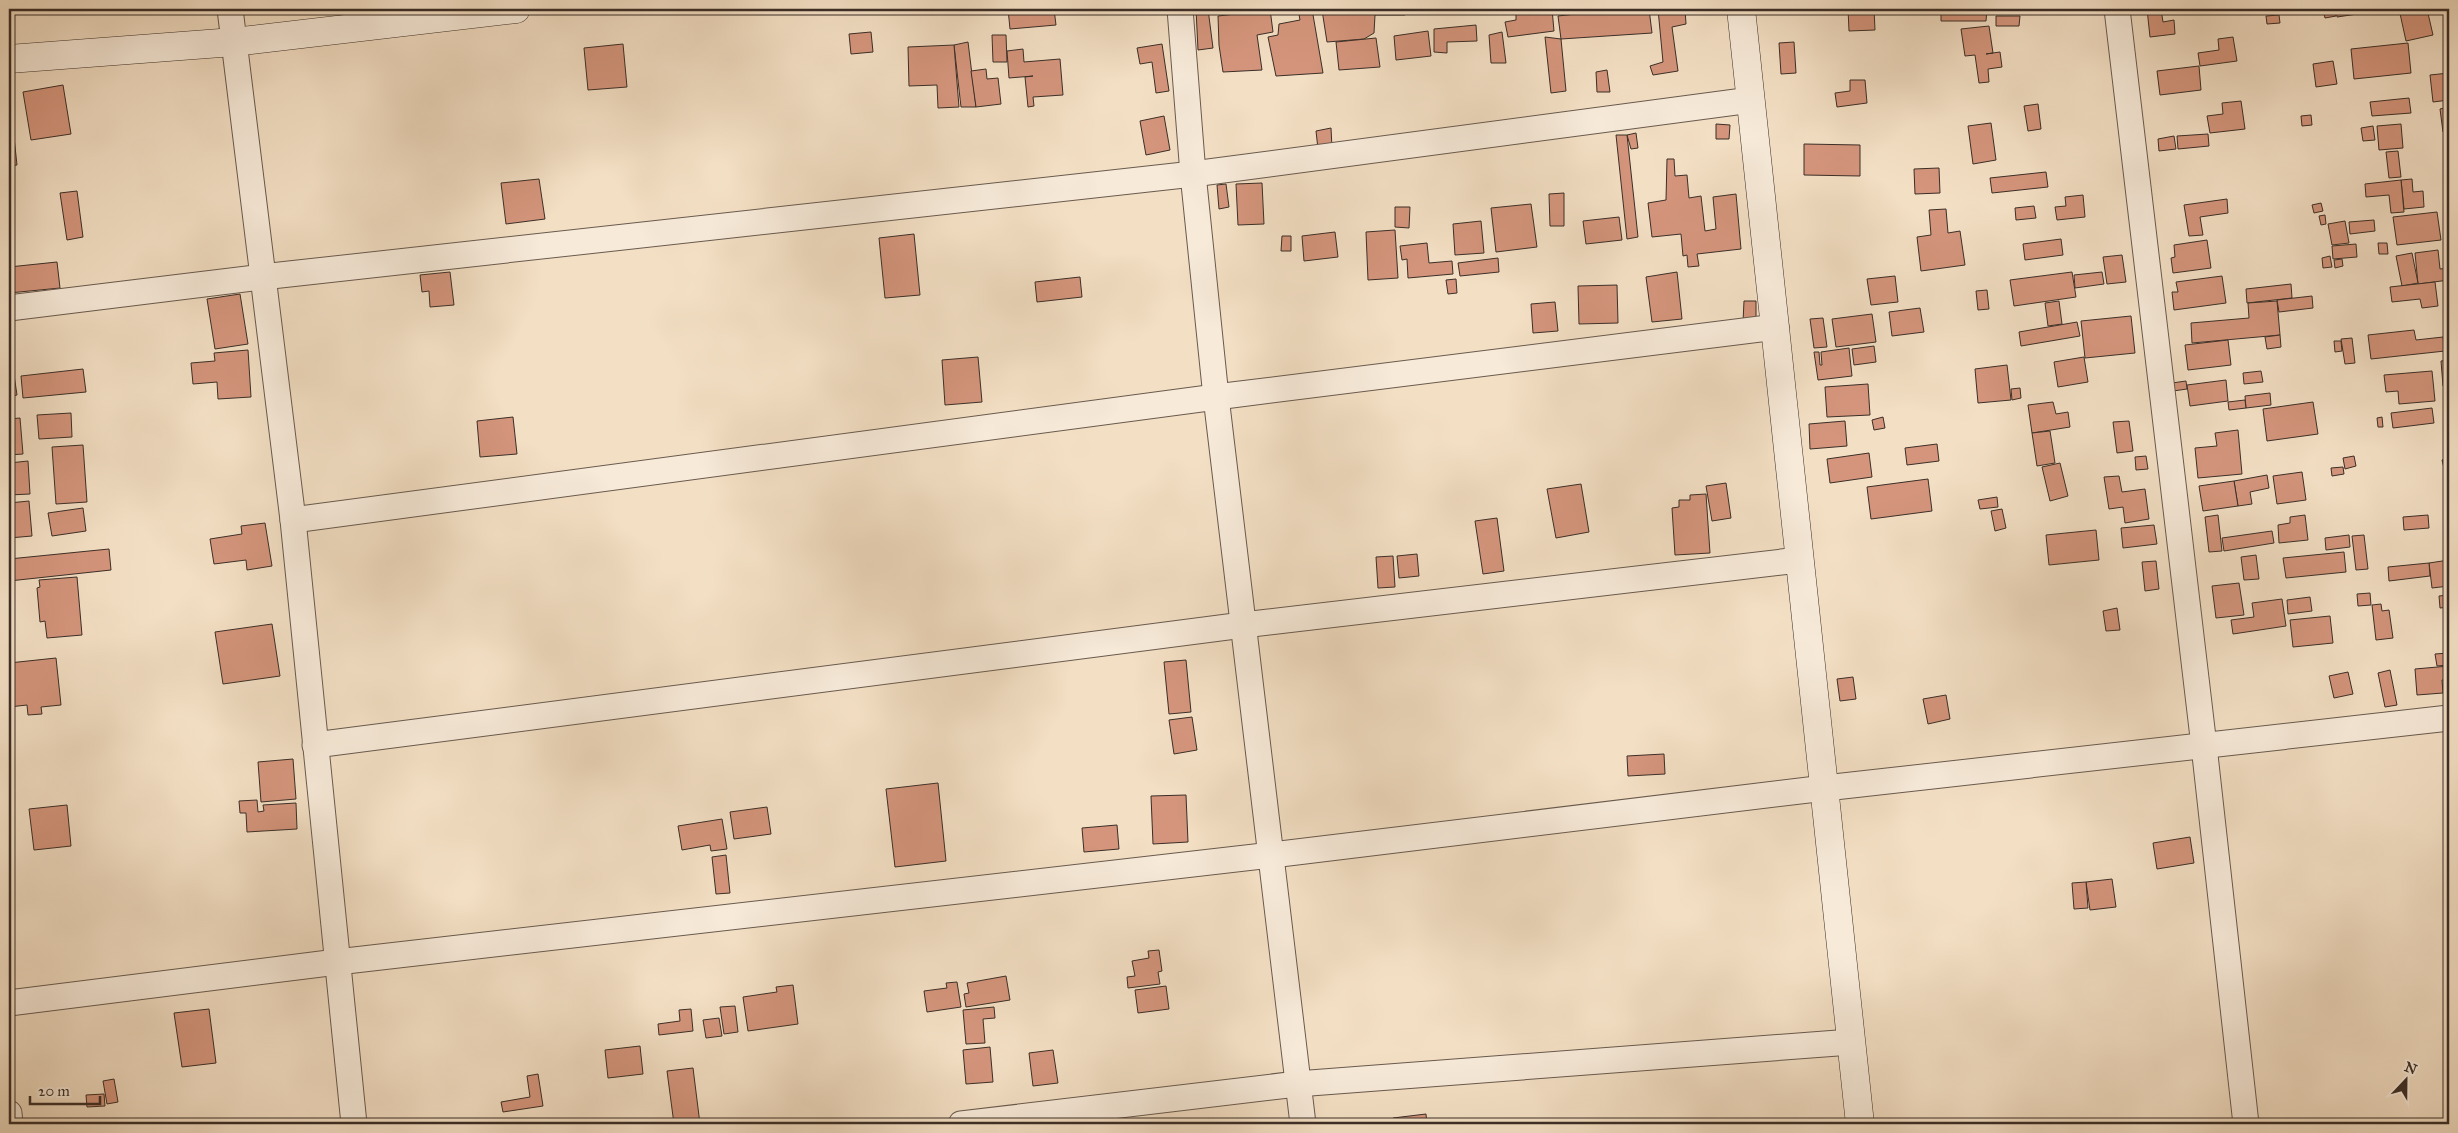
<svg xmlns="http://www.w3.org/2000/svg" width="2458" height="1133" viewBox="0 0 2458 1133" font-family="'IM FELL Great Primer',serif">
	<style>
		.building { fill: #d4957c; stroke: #3b2e27 }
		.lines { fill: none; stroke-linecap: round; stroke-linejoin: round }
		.street-casing { stroke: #695a4e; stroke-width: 27 }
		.secondary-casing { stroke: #3b2e27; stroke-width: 29 }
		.street { stroke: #f7ead9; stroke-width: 25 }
		.secondary { stroke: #f7ead9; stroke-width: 28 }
	</style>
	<rect width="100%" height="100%" fill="#f3dfc4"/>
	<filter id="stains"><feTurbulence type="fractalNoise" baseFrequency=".004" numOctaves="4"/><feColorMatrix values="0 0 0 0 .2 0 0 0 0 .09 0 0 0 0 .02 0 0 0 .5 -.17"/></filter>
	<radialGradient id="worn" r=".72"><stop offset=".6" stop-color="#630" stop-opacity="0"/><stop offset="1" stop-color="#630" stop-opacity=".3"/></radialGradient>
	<g class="building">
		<path d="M39 9H62V12L40 14Z"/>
		<path d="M1008 9H1054L1056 25 1010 29Z"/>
		<path d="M1196 9H1208L1213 48 1198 50Z"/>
		<path d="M1244 9H1270L1273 32 1257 35 1262 70 1223 72 1219 45 1218 16 1244 13Z"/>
		<path d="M1298 9H1312L1323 73 1276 76 1268 37 1278 35 1279 24 1300 20Z"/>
		<path d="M1404 9 1405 15H1375L1374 33 1364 39 1327 42 1322 10Z"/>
		<path d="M1461 9H1489L1462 11Z"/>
		<path d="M1505 9H1534L1505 11Z"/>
		<path d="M1540 9H1552L1554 31 1508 37 1505 22 1516 20V13Z"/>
		<path d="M1621 9H1649L1652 33 1561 39 1558 16Z"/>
		<path d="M1658 9H1685L1686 24 1672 27 1678 71 1653 75 1650 66 1663 62Z"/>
		<path d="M1848 9H1874L1875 30 1849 31Z"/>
		<path d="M1941 9H1987L1986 21H1941Z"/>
		<path d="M2147 9H2161L2163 22 2174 20 2175 34 2150 37Z"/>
		<path d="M2226 9H2241L2242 10 2227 12Z"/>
		<path d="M2323 9H2334L2336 16 2325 18Z"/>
		<path d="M2336 9H2364V13L2337 17Z"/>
		<path d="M2399 9H2427L2433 35 2406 41Z"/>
		<path d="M2279 15 2280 23 2267 24 2266 16Z"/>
		<path d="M1996 16H2020L2019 26H1996Z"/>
		<path d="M1476 25 1477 41 1447 42V53L1434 52V29Z"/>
		<path d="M1989 26 1993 53 1986 54 2000 52 2002 67 1988 69 1989 82 1979 83 1975 55 1965 56 1961 29Z"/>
		<path d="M1428 31 1431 56 1396 60 1394 36Z"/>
		<path d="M871 32 873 52 851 54 849 34Z"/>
		<path d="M1502 32 1506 63H1491L1489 35Z"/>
		<path d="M992 35H1006L1007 62H993Z"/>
		<path d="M1545 37 1561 39 1566 91 1551 93Z"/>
		<path d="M2233 37 2237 61 2200 66 2198 53 2219 50 2218 39Z"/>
		<path d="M1376 38 1380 67 1339 70 1336 42Z"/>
		<path d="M968 42 976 107H961L954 45Z"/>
		<path d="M1794 42 1796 73 1781 74 1779 43Z"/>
		<path d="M2408 43 2411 73 2354 79 2351 49Z"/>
		<path d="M623 44 627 87 588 90 584 48Z"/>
		<path d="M1162 44 1169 91 1156 93 1152 62 1140 64 1137 48Z"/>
		<path d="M954 45 959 107 938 108 937 85 909 86 908 47Z"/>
		<path d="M1023 49 1024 62 1060 59 1063 95 1033 97 1034 106 1028 107 1025 77 1033 76 1009 78 1007 51Z"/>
		<path d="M2333 61 2337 84 2316 87 2313 64Z"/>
		<path d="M2199 66 2201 90 2160 95 2157 71Z"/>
		<path d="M986 69 987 79 998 78 1001 104 976 107 971 71Z"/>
		<path d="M1607 70 1610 92H1597L1596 72Z"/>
		<path d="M2449 73V100L2433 102 2430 75Z"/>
		<path d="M1850 80H1865L1867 103 1837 107 1835 93 1850 91Z"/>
		<path d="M63 85 71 134 31 140 23 92Z"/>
		<path d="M2409 98 2411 113 2372 116 2370 102Z"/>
		<path d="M2241 101 2245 129 2210 133 2207 116 2223 114 2222 103Z"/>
		<path d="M2038 104 2041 129 2028 131 2024 106Z"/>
		<path d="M2449 107V131L2443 132 2440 109Z"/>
		<path d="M2311 115 2312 125 2302 126 2301 116Z"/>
		<path d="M1164 116 1170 150 1146 155 1140 121Z"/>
		<path d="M9 119H12L17 165 9 166Z"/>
		<path d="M1991 123 1996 160 1973 164 1968 126Z"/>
		<path d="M1716 124 1730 125 1729 139H1716Z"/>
		<path d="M2401 124 2403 148 2379 150 2377 126Z"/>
		<path d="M2373 126 2375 140 2363 141 2361 128Z"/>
		<path d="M1331 128 1332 148 1318 149 1316 131Z"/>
		<path d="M1636 133 1638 148 1631 149 1627 135Z"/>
		<path d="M2208 134 2209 146 2178 149 2177 136Z"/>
		<path d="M1616 135H1627L1638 237 1627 239Z"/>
		<path d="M2174 136 2176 149 2159 151 2158 139Z"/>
		<path d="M1804 144 1860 145V176L1804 175Z"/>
		<path d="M2398 151 2401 177 2389 178 2386 152Z"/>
		<path d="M1667 159H1674L1675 176 1687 175 1689 198 1701 196 1705 231 1716 229 1713 197 1736 194 1741 249 1697 254 1699 266 1688 267 1687 255 1683 256 1681 234 1652 237 1648 203 1666 200Z"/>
		<path d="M1939 168 1940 193 1915 194 1914 169Z"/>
		<path d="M2046 172 2048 187 1992 193 1990 178Z"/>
		<path d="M539 179 545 219 506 224 501 183Z"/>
		<path d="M2412 179 2413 192 2423 191 2424 207 2404 209 2401 180Z"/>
		<path d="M2401 180 2404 212 2391 213 2389 195 2366 197 2365 184Z"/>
		<path d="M1262 183 1264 224 1238 225 1236 184Z"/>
		<path d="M1226 184 1229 207 1219 209 1217 185Z"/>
		<path d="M77 191 83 237 67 240 60 193Z"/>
		<path d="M1564 193V226H1550L1549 194Z"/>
		<path d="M2083 195 2085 217 2057 220 2055 207 2066 206 2065 197Z"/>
		<path d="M2227 199 2228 213 2200 217 2203 235 2189 236 2184 205Z"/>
		<path d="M2321 203 2323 211 2314 213 2312 205Z"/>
		<path d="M1531 204 1537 247 1496 252 1491 208Z"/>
		<path d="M2034 206 2036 218 2016 220 2015 208Z"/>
		<path d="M1395 207H1410L1409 228 1395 227Z"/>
		<path d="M1946 209 1948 233 1960 231 1965 265 1921 271 1917 237 1931 235 1929 210Z"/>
		<path d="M2437 212 2441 240 2397 245 2393 217Z"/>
		<path d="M2325 215 2326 224 2321 225 2319 216Z"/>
		<path d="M1619 217 1622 240 1586 244 1583 221Z"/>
		<path d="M2374 220 2375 231 2350 234 2349 222Z"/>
		<path d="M1481 221 1484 253 1455 255 1453 224Z"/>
		<path d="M2345 221 2349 243 2332 245 2328 224Z"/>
		<path d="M1395 230 1398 278 1368 280 1366 232Z"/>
		<path d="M1335 232 1338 257 1304 261 1302 236Z"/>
		<path d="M914 234 920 295 885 298 879 238Z"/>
		<path d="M1282 236H1291V251H1281Z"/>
		<path d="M2061 239 2063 255 2025 260 2023 244Z"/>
		<path d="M2207 240 2211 268 2173 273 2171 258 2175 257 2174 245Z"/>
		<path d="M1427 243 1429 263 1452 261 1453 274 1408 278 1407 259 1402 260 1400 246Z"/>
		<path d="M2378 243H2387L2388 254H2379Z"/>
		<path d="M2356 244 2357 257 2333 259 2332 246Z"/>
		<path d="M2438 250 2440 269 2449 268V280L2418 284 2415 253Z"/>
		<path d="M2412 253 2418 283 2402 286 2396 256Z"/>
		<path d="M2122 255 2126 282 2107 284 2103 257Z"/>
		<path d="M2330 256 2332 267 2323 268 2322 258Z"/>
		<path d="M1498 258 1499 272 1460 276 1458 263Z"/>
		<path d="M2342 259 2343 266 2335 268 2334 260Z"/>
		<path d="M57 262 60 288 9 293V267Z"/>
		<path d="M450 272 454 305 430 307 429 291 422 292 420 275Z"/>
		<path d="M1677 272 1682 319 1652 322 1646 277Z"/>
		<path d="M2072 272 2076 297 2014 306 2010 280Z"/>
		<path d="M2102 272 2104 284 2075 288 2074 275Z"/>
		<path d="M1895 276 1898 302 1871 305 1867 279Z"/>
		<path d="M2222 276 2226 303 2174 310 2172 292H2178L2176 282Z"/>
		<path d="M1080 277 1082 297 1037 302 1035 282Z"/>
		<path d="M1456 279 1457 293 1448 294 1446 280Z"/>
		<path d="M2435 282 2438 306 2422 308 2420 299 2392 302 2390 287Z"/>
		<path d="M2291 284 2292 298 2247 303 2246 289Z"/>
		<path d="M1617 285 1618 323 1579 324 1578 286Z"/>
		<path d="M1987 290 1989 309 1978 310 1976 291Z"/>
		<path d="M240 294 248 344 215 349 207 299Z"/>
		<path d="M2312 296 2313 308 2279 312 2277 300Z"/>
		<path d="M1744 301H1756V322H1743Z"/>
		<path d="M2059 301 2062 324 2048 326 2045 303Z"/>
		<path d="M2277 301 2280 335 2192 343 2191 323 2249 318 2248 303Z"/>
		<path d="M1555 302 1558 331 1533 333 1531 304Z"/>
		<path d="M1920 308 1924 332 1892 336 1889 312Z"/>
		<path d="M1872 314 1876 342 1836 347 1832 319Z"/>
		<path d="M2131 316 2135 353 2085 358 2081 321Z"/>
		<path d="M1823 318 1827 347 1814 348 1810 319Z"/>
		<path d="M2077 322 2080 336 2021 346 2019 332Z"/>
		<path d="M2414 330 2416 340 2443 337 2445 351 2371 359 2368 335Z"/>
		<path d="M2280 335 2281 347 2267 349 2265 337Z"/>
		<path d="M2352 338 2355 363 2345 364 2341 339Z"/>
		<path d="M2228 340 2231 365 2188 370 2185 345Z"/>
		<path d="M2334 341H2341L2342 351 2335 352Z"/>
		<path d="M1874 346 1876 362 1854 365 1852 349Z"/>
		<path d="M1849 348 1852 376 1818 380 1814 352H1819L1820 365H1822L1821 352Z"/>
		<path d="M248 350 251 397 218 399 217 382 193 384 191 363 215 361 214 353Z"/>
		<path d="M978 357 982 402 945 405 942 360Z"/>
		<path d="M2084 357 2088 382 2058 387 2054 362Z"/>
		<path d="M2449 360V385L2443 386 2441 361Z"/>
		<path d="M2007 365 2011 400 1978 403 1975 369Z"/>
		<path d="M83 369 86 392 23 398 21 376Z"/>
		<path d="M2261 371 2263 382 2244 384 2243 373Z"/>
		<path d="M2432 371 2435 401 2399 404 2398 391 2386 392 2384 375Z"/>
		<path d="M14 375 17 395 9 397V376Z"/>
		<path d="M2226 380 2228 401 2190 406 2187 385Z"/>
		<path d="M2186 381 2187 389 2173 391 2172 383Z"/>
		<path d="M1868 384 1870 415 1827 417 1825 387Z"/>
		<path d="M2020 388 2021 398 2012 400 2011 389Z"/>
		<path d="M2270 393 2271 405 2246 408 2245 396Z"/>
		<path d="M2245 400 2246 408 2229 410 2228 402Z"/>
		<path d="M2053 402 2056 414 2068 412 2070 427 2032 433 2028 405Z"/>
		<path d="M2313 402 2318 434 2267 441 2263 409Z"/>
		<path d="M2432 408 2434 423 2393 428 2391 413Z"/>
		<path d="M71 413 72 437 39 439 37 415Z"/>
		<path d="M513 417 517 454 480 457 477 421Z"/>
		<path d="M1883 417 1885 428 1874 430 1872 420Z"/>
		<path d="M2382 417 2383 427H2378L2377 418Z"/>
		<path d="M20 418 23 454 9 455V419Z"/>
		<path d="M1845 421 1847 446 1810 449 1809 424Z"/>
		<path d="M2129 421 2133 451 2117 453 2113 422Z"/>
		<path d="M2238 430 2242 474 2198 478 2195 448 2217 446 2215 433Z"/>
		<path d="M2050 431 2055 463 2037 466 2032 433Z"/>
		<path d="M1937 444 1939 461 1907 465 1905 448Z"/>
		<path d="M83 445 87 502 56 504 52 447Z"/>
		<path d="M1869 453 1872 477 1830 483 1827 459Z"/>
		<path d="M2146 456 2148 469 2136 470 2135 457Z"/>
		<path d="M2354 456 2356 466 2345 469 2343 458Z"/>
		<path d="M2449 458V471L2445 472 2442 460Z"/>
		<path d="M28 461 30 494 9 495V463Z"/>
		<path d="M2060 463 2068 496 2050 501 2042 467Z"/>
		<path d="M2343 467 2344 474 2332 476 2331 468Z"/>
		<path d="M2302 472 2306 500 2277 504 2273 476Z"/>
		<path d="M2267 475 2269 488 2250 492 2252 504 2238 506 2234 481Z"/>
		<path d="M2119 476 2122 492 2145 489 2149 519 2125 523 2123 507 2109 509 2104 477Z"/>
		<path d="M1928 479 1932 511 1871 519 1867 487Z"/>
		<path d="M2234 481 2238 506 2203 511 2199 486Z"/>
		<path d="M1726 483 1731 518 1712 521 1706 486Z"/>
		<path d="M1581 484 1589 532 1556 538 1547 489Z"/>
		<path d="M1706 494 1710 553 1675 555 1672 508 1679 507V500H1690V495Z"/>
		<path d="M1997 497 1998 507 1980 509 1978 500Z"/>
		<path d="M29 501 32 536 9 538V503Z"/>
		<path d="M83 508 86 531 52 536 48 513Z"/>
		<path d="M2002 509 2006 528 1995 531 1991 511Z"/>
		<path d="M2218 515 2222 551 2209 552 2205 517Z"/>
		<path d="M2305 515 2308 540 2279 543 2278 525 2290 523V517Z"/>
		<path d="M2428 515 2429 528 2404 530 2403 517Z"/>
		<path d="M1497 518 1504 571 1483 574 1475 521Z"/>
		<path d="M265 523 272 566 247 570 246 560 214 564 210 539 242 534 241 526Z"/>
		<path d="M2154 525 2157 544 2123 548 2121 528Z"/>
		<path d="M2096 530 2099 560 2049 565 2046 535Z"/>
		<path d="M2272 531 2274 543 2224 551 2222 538Z"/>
		<path d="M2349 535 2350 547 2326 550 2325 538Z"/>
		<path d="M2364 535 2368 569 2356 570 2352 536Z"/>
		<path d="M109 549 111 570 9 581V559Z"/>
		<path d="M2344 552 2346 572 2286 578 2283 558Z"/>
		<path d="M1417 554 1419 576 1399 578 1397 556Z"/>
		<path d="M2256 555 2259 579 2244 580 2241 557Z"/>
		<path d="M1393 556 1395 587 1378 588 1376 557Z"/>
		<path d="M2449 560V586L2432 588 2429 563Z"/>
		<path d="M2156 561 2159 589 2145 591 2142 562Z"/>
		<path d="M2429 563 2430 576 2389 581 2388 567Z"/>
		<path d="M77 577 82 635 47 638 45 621 40 622 37 588 40 587 39 580Z"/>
		<path d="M2239 583 2244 615 2216 618 2212 586Z"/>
		<path d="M2370 593 2371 605 2358 606 2357 594Z"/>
		<path d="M2449 595V607L2440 608 2439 596Z"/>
		<path d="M2310 597 2312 611 2288 614 2287 600Z"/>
		<path d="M2282 599 2286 626 2233 634 2231 620 2254 617 2252 603Z"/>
		<path d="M2381 604 2382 611 2389 610 2393 638 2376 640 2372 605Z"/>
		<path d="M2117 608 2120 630 2106 631 2103 611Z"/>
		<path d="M2330 616 2333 643 2293 647 2290 620Z"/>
		<path d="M272 624 280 676 223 684 215 632Z"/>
		<path d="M2449 653V665L2437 666 2435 654Z"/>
		<path d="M56 658 61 705 41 707 42 714 28 715 27 705 9 707V663Z"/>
		<path d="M1186 660 1191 712 1169 714 1164 662Z"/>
		<path d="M2449 666V680H2442L2443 693 2417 695 2415 669Z"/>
		<path d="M2390 670 2397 705 2385 707 2378 673Z"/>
		<path d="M2348 672 2353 694 2334 698 2329 676Z"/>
		<path d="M1853 677 1856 699 1840 701 1837 679Z"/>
		<path d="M1946 695 1950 719 1928 724 1923 699Z"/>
		<path d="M1192 717 1197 750 1174 754 1169 720Z"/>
		<path d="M1664 754 1665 774 1628 776 1627 756Z"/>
		<path d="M293 759 296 799 261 802 258 762Z"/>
		<path d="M938 783 946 861 895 867 886 789Z"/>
		<path d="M1186 795 1188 842 1153 844 1151 796Z"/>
		<path d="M257 800 258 812 264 811 263 805 296 803 297 829 247 832 246 813H240L239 801Z"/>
		<path d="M67 805 71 846 34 850 29 809Z"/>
		<path d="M767 807 771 834 734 839 730 812Z"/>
		<path d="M722 819 727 849 711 851 710 845 682 850 678 826Z"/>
		<path d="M1117 825 1119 849 1084 852 1082 828Z"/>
		<path d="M2190 837 2194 863 2157 869 2153 843Z"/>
		<path d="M726 855 730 893 716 894 712 857Z"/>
		<path d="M2112 879 2116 907 2090 910 2086 882Z"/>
		<path d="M2086 882 2088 908 2074 909 2072 883Z"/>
		<path d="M1159 950 1162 971 1158 972 1160 984 1128 988 1127 977 1135 976 1132 961 1149 958 1148 951Z"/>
		<path d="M1006 976 1010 1000 966 1007 964 994 969 993 967 983Z"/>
		<path d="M957 982 961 1007 927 1012 924 991 947 988 946 983Z"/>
		<path d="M793 985 798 1024 748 1031 743 997 777 992 776 987Z"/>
		<path d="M1166 986 1169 1009 1138 1013 1135 990Z"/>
		<path d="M735 1006 738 1032 724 1034 720 1007Z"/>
		<path d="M994 1007 995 1018 983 1019 985 1043 966 1044 963 1010Z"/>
		<path d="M209 1009 216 1063 182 1067 174 1013Z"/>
		<path d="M691 1009 693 1031 659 1035 658 1024 680 1021 679 1010Z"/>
		<path d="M719 1018 722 1036 706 1038 703 1020Z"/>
		<path d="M640 1046 643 1074 608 1078 605 1050Z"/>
		<path d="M990 1047 993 1082 966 1084 963 1050Z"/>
		<path d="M1053 1050 1058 1083 1033 1086 1029 1053Z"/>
		<path d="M693 1068 700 1124H674L667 1071Z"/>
		<path d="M538 1074 543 1106 503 1112 501 1102 530 1097 527 1076Z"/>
		<path d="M114 1079 118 1102 107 1104 103 1081Z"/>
		<path d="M104 1094 105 1106 87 1107 86 1095Z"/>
		<path d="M1426 1114 1427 1124H1394L1393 1118Z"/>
	</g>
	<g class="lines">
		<defs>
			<g id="street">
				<path d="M230 9 293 520 354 1124"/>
				<path d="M1180 9 1193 174 1216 397 1303 1124"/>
				<path d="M2117 9 2204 746 2246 1124"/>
				<path d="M9 308 262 277 1193 174 1751 100"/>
				<path d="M293 520 1216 397 1776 327"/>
				<path d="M315 745 1243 625 1799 560"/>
				<path d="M9 1003 337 962 1272 855 1825 788 2449 718"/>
				<path d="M9 1113 10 1124"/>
				<path d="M961 1124 1297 1084 1851 1042"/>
			</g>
			<g id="secondary">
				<path d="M1741 9 1860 1124"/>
				<path d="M9 59 234 42 516 9"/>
			</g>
		</defs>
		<use href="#street" class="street-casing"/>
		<use href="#secondary" class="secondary-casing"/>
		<use href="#street" class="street"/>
		<use href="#secondary" class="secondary"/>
	</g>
	<rect width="2458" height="1133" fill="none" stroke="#f3dfc4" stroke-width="30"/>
	<rect x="10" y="10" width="2438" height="1113" fill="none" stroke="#3b2e27" stroke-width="2.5"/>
	<rect x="15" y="15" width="2428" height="1103" fill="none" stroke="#3b2e27"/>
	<g transform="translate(2406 1080) rotate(22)" stroke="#f7ead9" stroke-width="4" paint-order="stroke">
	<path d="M0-4L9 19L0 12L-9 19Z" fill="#3b2e27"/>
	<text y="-8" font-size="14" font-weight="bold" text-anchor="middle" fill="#3b2e27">N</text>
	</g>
	<path d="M30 1096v8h70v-8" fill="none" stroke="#3b2e27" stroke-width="2.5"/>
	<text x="38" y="1096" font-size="15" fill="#3b2e27" stroke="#f7ead9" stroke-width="4" paint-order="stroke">20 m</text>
	<rect width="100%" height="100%" filter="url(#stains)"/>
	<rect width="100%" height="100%" fill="url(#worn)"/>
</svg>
